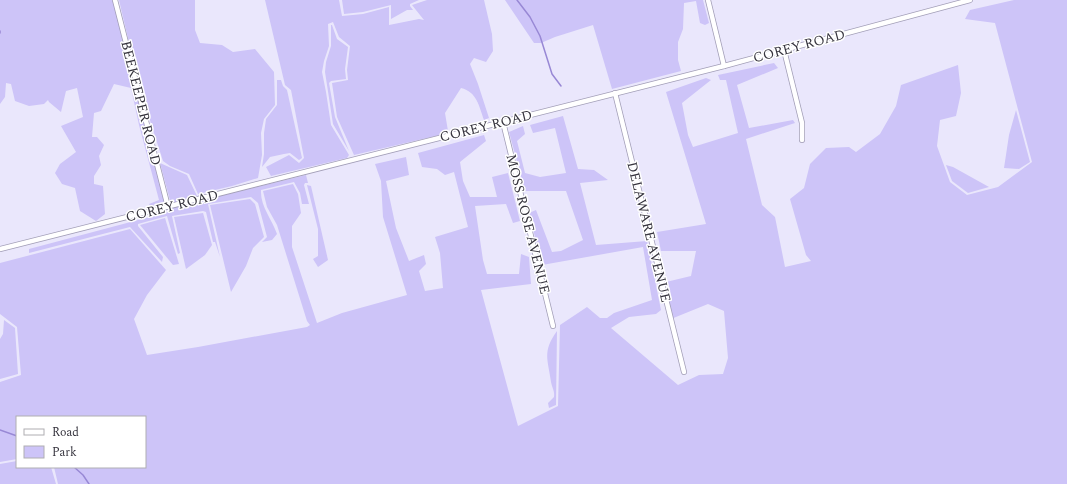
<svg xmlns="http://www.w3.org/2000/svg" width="1067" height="484" viewBox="0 0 1067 484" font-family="Spectral,serif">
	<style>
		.green { fill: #cdc4f8 }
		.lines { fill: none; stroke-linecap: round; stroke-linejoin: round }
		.stream { stroke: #9888d5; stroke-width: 1.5 }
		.minor-casing { stroke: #a29eb7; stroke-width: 6 }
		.minor { stroke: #fff; stroke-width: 4.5 }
		.labels { text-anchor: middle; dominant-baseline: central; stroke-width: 3; stroke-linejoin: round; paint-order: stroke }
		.street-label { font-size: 14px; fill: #36343e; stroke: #fff }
	</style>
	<rect width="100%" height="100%" fill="#eae7fc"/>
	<g class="green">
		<path d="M0 0H113L165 203 151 207 149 204 159 200 139 125 131 88 114 84 101 111 94 113 92 137H97L104 145 99 156 101 165 94 176V184L103 186 105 214 96 221 80 211 75 188 62 184 55 173 60 164 76 152 61 126 83 117 77 88 66 91 61 112 49 102 48 100 44 104 29 106 15 101 11 84 6 83 5 97 0 104Z"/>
		<path d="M119 0H195V30L200 43 222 45 233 52 255 49 274 72 275 105 264 119 261 133 262 155 258 178 232 186 198 194 189 174 170 166 163 161 140 89Z"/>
		<path d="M265 0H339L342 16 363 14 389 7V25L419 19 424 20 412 5 427 0H484L492 34 493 51 486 62 474 58 470 64 478 84 489 118 484 120C479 106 477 92 461 88L445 113 448 131 440 135 354 155 337 117 332 83 348 80 347 70 350 46 339 37 333 22 328 24 329 46 324 61 322 72 326 92 331 125 349 155 347 158 271 176 266 167 289 155 299 163 304 158 291 90 285 85Z"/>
		<path d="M342 0H419L410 4V6L413 10H407L391 19V5L363 12 344 14Z"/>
		<path d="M505 0H703L709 23 705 25 700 23 696 1 684 3 683 29 678 42V60L681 71 612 89 593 25 555 37 541 43H534Z"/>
		<path d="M1014 0H1067V484H58L54 467H145V417H17V459L0 462V382L21 375 17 327 0 314V263L130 229 166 270 147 295 134 319 147 355 198 347 307 327 310 325 307 321 277 225 267 207 263 191 293 184 298 194 301 213 292 226V247L317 323 342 313 407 295 383 217 381 181 375 164 406 157 409 175 386 181 396 228 409 261 424 255 426 264 419 271 425 291 443 288 440 253 435 237 468 227 454 172 445 175 437 169 422 167 418 153 484 135 486 141 460 162 463 181 470 197H497L492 177 508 173 520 221 513 223 506 204 475 206 483 260 487 274H519L521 254 529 257 531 284 481 290 518 426 558 406 560 325 587 307 600 318H607L614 313 652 300 643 247 542 265 529 213 536 210 552 252 561 251 583 240 566 191H525L509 132 523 126 525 134 517 141 525 173 540 177 566 173 555 128 533 133 530 125 563 116 578 169 594 170 608 180 580 183 596 245 647 241 661 310 656 314 629 317 611 328 678 385 699 375 723 374 728 358 724 311 708 304 671 319 666 282 691 276 696 251H661L657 232 706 224 666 92 706 78 711 80 682 103 688 135 693 147 738 133 726 80H720L718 75 774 63 778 68 737 85 749 128 793 120 795 123 746 139 762 205 775 217 785 267 811 261 806 255 790 199 804 188 810 164 826 148 849 147 856 152 880 134 896 106 901 85 958 65 961 93 956 116 940 120 937 146 950 182 967 195 998 187 1032 162 995 23 965 19 970 10Z"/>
		<path d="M331 25H332L337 39 348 47 345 69 346 79 331 81 329 83 335 117 349 151 333 124 325 72 326 62 331 46Z"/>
		<path d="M277 80H281L283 86 287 90 302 158 299 160 290 153 284 154 270 157 262 167 264 154V133L266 119 277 105Z"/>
		<path d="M1016 110 1030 162 1019 169 1004 168 1009 135Z"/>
		<path d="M160 163 187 175 197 196 218 192 171 204Z"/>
		<path d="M946 165 953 167 989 187 968 193 952 181Z"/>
		<path d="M306 175 308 183H305L304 185 309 204H302L300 193 294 182 261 190C260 206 272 219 277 234L272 240 262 242 267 237 258 203 251 197 208 204 220 257 215 242H213L206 212 203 211 172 216 180 253 178 254 167 216 138 224V226L163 257 162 262 130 227 29 253V249L172 211V208Z"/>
		<path d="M307 185 311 186 328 260 318 267 313 259 318 256V229Z"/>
		<path d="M250 199 255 204 264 237 253 248 246 266 231 292 210 205Z"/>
		<path d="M203 213 212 245 205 255 186 269 174 217Z"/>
		<path d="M165 218 179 264 173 265 140 225Z"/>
		<path d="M4 320 15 328 18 374 0 379V339L3 334Z"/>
		<path d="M557 331 556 405 549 408 548 403 554 397C555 391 552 388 551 382 548 359 542 352 557 331Z"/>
		<path d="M17 461V467H51L56 484H0V464Z"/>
	</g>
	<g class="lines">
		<g class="stream">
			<path d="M517 0 530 17 540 36 552 74 561 86"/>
			<path d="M0 31V33"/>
			<path d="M0 430 17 436"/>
			<path d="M74 467 83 475 89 484"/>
		</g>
		<defs>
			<g id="minor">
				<path d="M115 0 168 207"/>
				<path d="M708 0 724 66"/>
				<path d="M784 50 802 123V140"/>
				<path d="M615 93 684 372"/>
				<path d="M503 122 553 326"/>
				<path d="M0 249 724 66 970 0"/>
			</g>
		</defs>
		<use href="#minor" class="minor-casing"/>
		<use href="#minor" class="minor"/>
	</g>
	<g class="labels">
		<g class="street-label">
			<text transform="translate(799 46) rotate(-15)">COREY ROAD</text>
			<text transform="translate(141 103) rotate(76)">BEEKEEPER ROAD</text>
			<text transform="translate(486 126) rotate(-14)">COREY ROAD</text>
			<text transform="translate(172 206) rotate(-14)">COREY ROAD</text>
			<text transform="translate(528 224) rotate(76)">MOSS ROSE AVENUE</text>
			<text transform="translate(649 232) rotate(76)">DELAWARE AVENUE</text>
		</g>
	</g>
	<rect x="16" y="416" width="130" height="52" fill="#ffffff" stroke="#afaeb2"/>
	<rect x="24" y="429" width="20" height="6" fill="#ffffff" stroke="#afaeb2"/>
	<text x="52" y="436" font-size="12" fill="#36343e">Road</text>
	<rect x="24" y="446" width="20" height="12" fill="#cdc4f8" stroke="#afaeb2"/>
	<text x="52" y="456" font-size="12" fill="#36343e">Park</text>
</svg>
